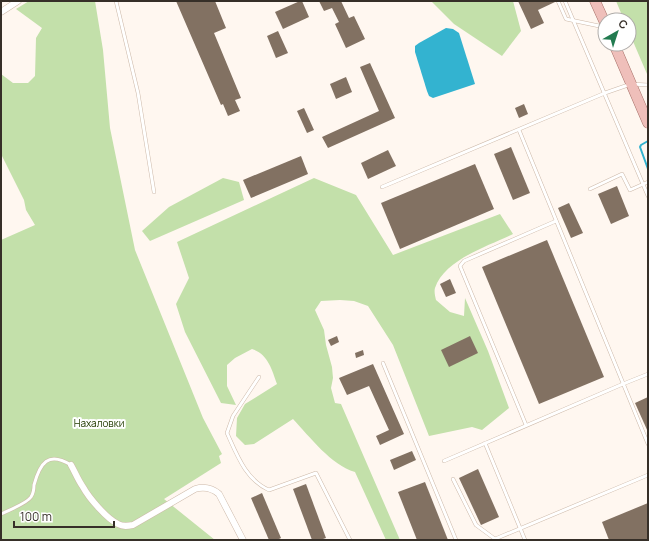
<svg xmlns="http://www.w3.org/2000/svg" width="649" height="541" viewBox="0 0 649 541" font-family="Manrope,sans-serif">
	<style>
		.green { fill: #c3e0aa }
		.water { fill: #33b3d0 }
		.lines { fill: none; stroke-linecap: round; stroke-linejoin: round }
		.stream { stroke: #33b3d0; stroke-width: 2 }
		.building { fill: #827162 }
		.service-casing { stroke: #cdb9a9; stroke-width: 4 }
		.minor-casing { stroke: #cdb9a9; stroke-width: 7 }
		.primary-casing { stroke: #a77169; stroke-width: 11 }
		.service { stroke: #fff; stroke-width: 3 }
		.minor { stroke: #fff; stroke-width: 6 }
		.primary { stroke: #efbfba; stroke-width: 10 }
		.labels { text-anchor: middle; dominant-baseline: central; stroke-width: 4; stroke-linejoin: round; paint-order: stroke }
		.park-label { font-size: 10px; fill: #233c02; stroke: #fff }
	</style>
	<rect width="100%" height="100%" fill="#fff7f0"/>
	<g class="green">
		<path d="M29 1H95L103 50 110 128 135 250 203 418 222 454 219 456 221 463 164 499 215 540H1V240L35 225 26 210 24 200 1 154V74L13 83H28L35 76 36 38 42 28 16 9Z"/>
		<path d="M431 1H513L521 31 502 56 454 24Z"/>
		<path d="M616 1H648L647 74 629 32V20H624Z"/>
		<path d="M223 178 239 182 244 200 150 241 142 231 169 207Z"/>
		<path d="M314 178 356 195 393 255 500 214 513 234C488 246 444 260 435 288 434 291 435 296 436 300L450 312 464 316 465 298 488 351 509 408 482 430 472 427 429 436 393 345 368 306 354 301 340 300 321 301 315 310 324 330 326 345 332 367 333 378 331 388 335 403 341 404 400 540H386L355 472C331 465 310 437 293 419L254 444 245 445 236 436 237 418 245 404 277 384C272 370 268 354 252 349L235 358 227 365V386L236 405 221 403 185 332 176 304 189 278 177 242Z"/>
	</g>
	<path class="water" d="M446 28 453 29 459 33 475 84 433 98 429 96 427 91 415 52V46L419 43Z"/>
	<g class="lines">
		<path class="stream" d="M648 141 641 145 640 147 648 169"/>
	</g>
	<g class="building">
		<path d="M176 1H215L226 28 214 33 241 98 235 100 240 111 228 116 223 104 221 105Z"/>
		<path d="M300 1H302L309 17 283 29 275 12Z"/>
		<path d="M319 1H341L349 18 354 16 365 39 346 48 335 24 339 22 332 8 324 11Z"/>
		<path d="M518 1H555V2L538 10 544 23 531 29Z"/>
		<path d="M278 31 288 53 276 58 267 36Z"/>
		<path d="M370 63 395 118 328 148 322 137 379 111 360 67Z"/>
		<path d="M346 77 352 92 336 99 330 84Z"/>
		<path d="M524 104 528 114 519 118 515 108Z"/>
		<path d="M304 108 314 130 307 133 297 111Z"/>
		<path d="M511 147 530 193 513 200 494 154Z"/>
		<path d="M388 150 396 166 368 179 361 163Z"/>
		<path d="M301 156 308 174 251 198 243 180Z"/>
		<path d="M475 164 494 209 400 249 381 203Z"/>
		<path d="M617 186 629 216 611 224 598 194Z"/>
		<path d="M569 203 583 233 571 238 558 208Z"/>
		<path d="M547 240 604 377 539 404 482 267Z"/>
		<path d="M450 279 456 293 446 297 440 284Z"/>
		<path d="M337 336 339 342 331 346 328 340Z"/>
		<path d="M470 336 478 353 449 367 441 350Z"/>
		<path d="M363 350 364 355 356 358 355 353Z"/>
		<path d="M373 364 404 434 380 445 376 436 389 430 369 386 347 395 339 378Z"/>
		<path d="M648 397V432L635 403Z"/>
		<path d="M412 451 416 460 394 470 390 460Z"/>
		<path d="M478 469 499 517 481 525 459 478Z"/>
		<path d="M425 482 448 540H417L398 492Z"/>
		<path d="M306 484 326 538 320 540H312L293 489Z"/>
		<path d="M262 493 281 538 277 540H269L251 498Z"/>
		<path d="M648 503V540H609L602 522Z"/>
	</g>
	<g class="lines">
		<defs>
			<g id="service">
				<path d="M116 1 138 93 154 192"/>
				<path d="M558 1 566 19 604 27"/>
				<path d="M565 1 648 196"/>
				<path d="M519 130 648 444"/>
				<path d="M382 187 605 93 631 84 648 85"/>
				<path d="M590 189 622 174 630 190 648 182"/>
				<path d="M383 363 456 540"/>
				<path d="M259 377 233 416 227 433C237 455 246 480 269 490L316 473 350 540"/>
				<path d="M526 425 460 266 464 261 556 221"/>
				<path d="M485 443 525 540"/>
				<path d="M444 461 623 384 648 374"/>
				<path d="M453 479 476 525 495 539 648 475"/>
				<path d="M1 514C9 510 26 504 31 497 33 494 34 488 34 485 40 463 48 451 71 465"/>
			</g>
			<g id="minor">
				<path d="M1 12 18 1"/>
				<path d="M71 465C75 472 78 480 83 487 89 498 107 519 118 524 123 527 128 526 133 525L195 489C205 486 212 488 219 494L243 540"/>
			</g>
			<g id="primary">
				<path d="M595 1 605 23"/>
				<path d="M614 44 648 123"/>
			</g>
		</defs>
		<use href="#service" class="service-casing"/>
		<use href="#minor" class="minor-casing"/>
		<use href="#primary" class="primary-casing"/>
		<use href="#service" class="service"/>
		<use href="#minor" class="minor"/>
		<use href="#primary" class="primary"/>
	</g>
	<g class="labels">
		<g class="park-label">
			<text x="99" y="423">Нахаловки</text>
		</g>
	</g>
	<rect width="649" height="541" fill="none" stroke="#362f28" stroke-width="4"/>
	<g transform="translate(617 32) rotate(39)"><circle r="19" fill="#ffffff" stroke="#afaca9"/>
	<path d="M0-3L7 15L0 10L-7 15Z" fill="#227b50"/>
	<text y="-6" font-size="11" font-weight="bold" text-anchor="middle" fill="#362f28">С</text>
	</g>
	<path d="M14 521v6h100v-6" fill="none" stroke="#362f28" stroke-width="2"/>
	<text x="20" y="521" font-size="12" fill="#362f28" stroke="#ffffff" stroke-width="3" paint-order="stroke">100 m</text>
</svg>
